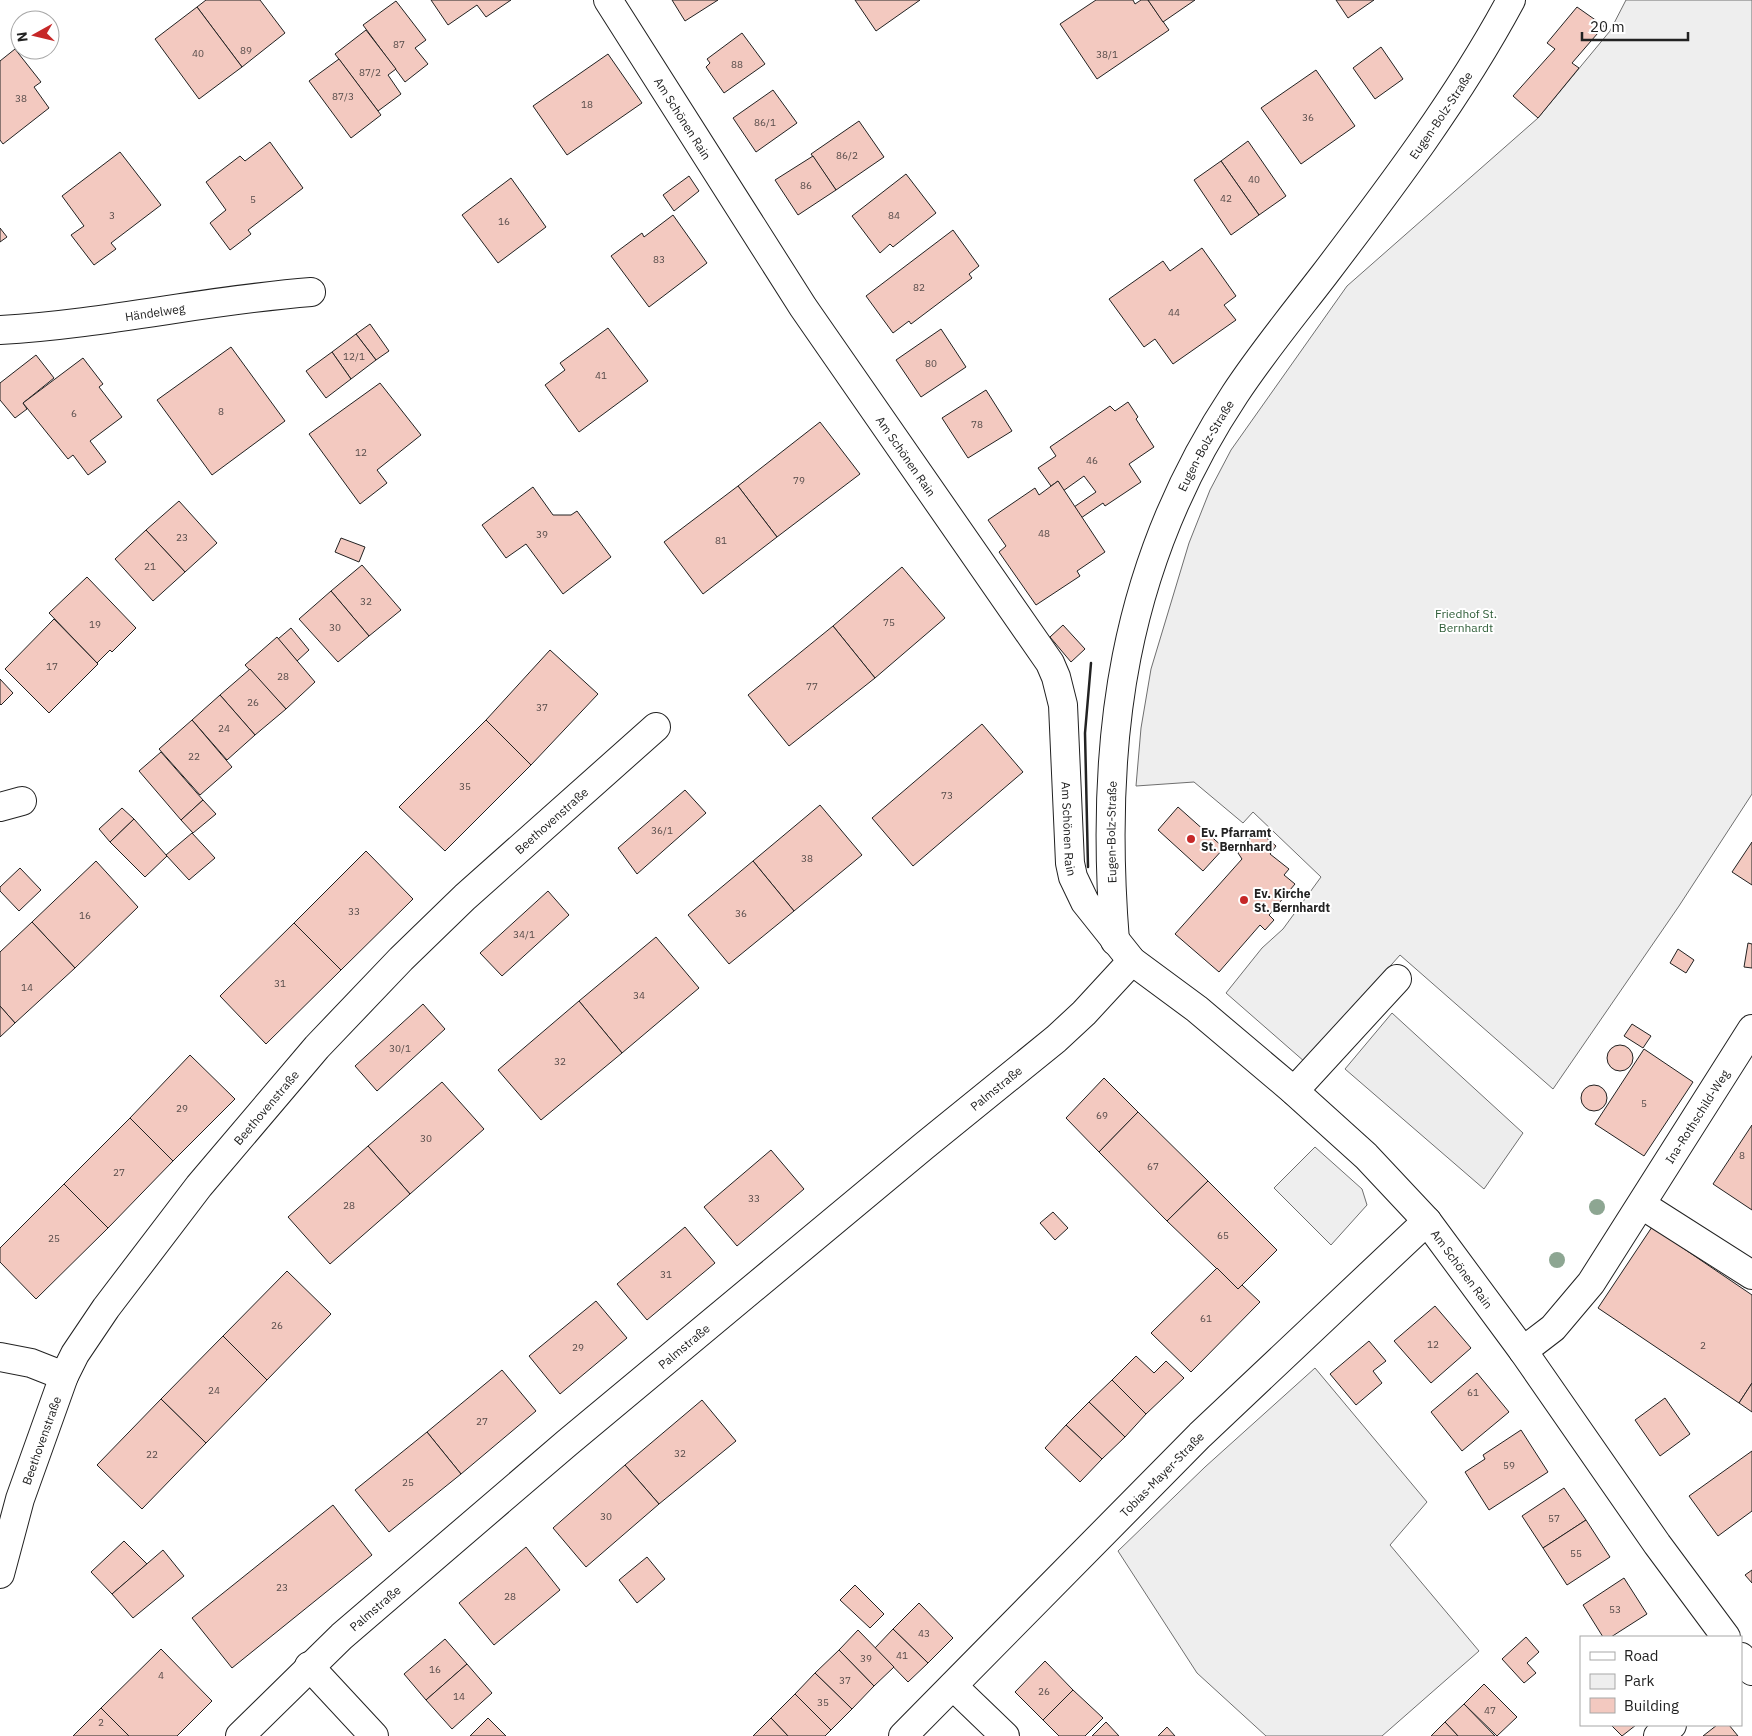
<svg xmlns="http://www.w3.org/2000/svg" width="1752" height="1736" viewBox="0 0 1752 1736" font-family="'IBM Plex Sans',sans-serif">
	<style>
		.green { fill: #eee; stroke: #6f6f6f }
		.parking { fill: #ededed; stroke: #6f6f6f }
		.building { fill: #f3c9c0; stroke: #222 }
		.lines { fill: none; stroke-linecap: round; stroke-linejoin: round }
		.minor-casing { stroke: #222; stroke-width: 30 }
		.minor { stroke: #fff; stroke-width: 28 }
		.wall { stroke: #222; stroke-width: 2.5 }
		.tree { fill: #8da692 }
		.poi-dot { fill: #c62828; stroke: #fff; stroke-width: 2 }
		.labels { text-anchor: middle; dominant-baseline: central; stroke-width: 4; stroke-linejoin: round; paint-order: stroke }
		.number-label { font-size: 10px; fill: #564c4a }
		.street-label { font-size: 12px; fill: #222; stroke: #fff }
		.park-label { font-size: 12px; fill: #2f5e38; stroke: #fff }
		.poi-label { font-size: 12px; font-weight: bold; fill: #222; stroke: #fff; text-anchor: start }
	</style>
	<rect width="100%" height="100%" fill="#fff"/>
	<g class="green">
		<path d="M1626 0H1752V794L1679 906 1553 1089 1400 955 1305 1062 1226 993 1262 948 1283 929 1321 877 1253 812 1243 823 1194 782 1136 786 1141 728 1151 669 1189 543 1210 490 1231 450 1347 286 1538 118 1610 31Z"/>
		<path d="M1315 1147 1362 1189 1367 1205 1331 1245 1274 1188Z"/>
		<path d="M1315 1368 1427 1502 1390 1545 1479 1651 1382 1736H1266L1197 1673 1118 1551 1205 1467Z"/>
	</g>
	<path class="parking" d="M1392 1013 1523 1133 1484 1189 1345 1069Z"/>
	<g class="building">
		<path d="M206 0H260L285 33 242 67 197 7Z"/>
		<path d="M431 0H511L486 17 477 5 448 25Z"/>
		<path d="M672 0H718L685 21Z"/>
		<path d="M855 0H920L876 31Z"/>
		<path d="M1096 0H1133L1135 4 1141 0H1148L1169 30 1097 79 1060 24Z"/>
		<path d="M1148 0H1195L1163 22Z"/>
		<path d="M1336 0H1374L1348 18Z"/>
		<path d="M396 1 426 40 415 48 428 64 405 82 363 25Z"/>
		<path d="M197 7 242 67 199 99 155 39Z"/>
		<path d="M1577 7 1604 26 1572 63 1579 68 1538 118 1513 96 1555 49 1547 43Z"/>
		<path d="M366 30 396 69 388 75 401 94 378 111 335 54Z"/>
		<path d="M742 33 765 64 724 93 706 67 710 63 707 59Z"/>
		<path d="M1381 47 1403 79 1375 99 1353 68Z"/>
		<path d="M15 49 41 82 34 87 49 108 3 144 0 140V61Z"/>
		<path d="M608 54 642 103 567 155 533 106Z"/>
		<path d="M339 59 381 115 351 138 309 81Z"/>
		<path d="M1316 70 1355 126 1301 164 1261 108Z"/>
		<path d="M773 90 797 123 756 152 733 118Z"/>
		<path d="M859 121 884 157 836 190 811 154Z"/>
		<path d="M1248 141 1286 196 1259 215 1221 161Z"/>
		<path d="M270 142 303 188 248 230 251 234 230 250 210 223 226 210 206 182 240 156 245 161Z"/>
		<path d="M120 152 161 205 111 243 116 249 94 265 71 235 84 226 62 196Z"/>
		<path d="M813 156 836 190 798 215 775 180Z"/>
		<path d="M1221 161 1259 215 1231 235 1194 180Z"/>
		<path d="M906 174 936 213 893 247 890 244 880 253 852 216Z"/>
		<path d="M689 176 699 191 674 211 663 195Z"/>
		<path d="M511 178 546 227 498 263 462 215Z"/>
		<path d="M673 215 707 263 649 307 611 256 642 233 644 237Z"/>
		<path d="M0 228 7 237 0 242Z"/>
		<path d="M953 230 979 266 969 274 972 278 911 324 909 321 893 333 866 296Z"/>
		<path d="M1202 248 1236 296 1224 305 1236 320 1173 364 1155 339 1144 347 1109 299 1163 261 1170 271Z"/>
		<path d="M370 324 389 351 376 360 356 334Z"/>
		<path d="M608 328 648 381 579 432 545 385 565 370 560 363Z"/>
		<path d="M941 329 966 367 921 397 896 360Z"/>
		<path d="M356 334 376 360 351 379 332 352Z"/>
		<path d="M231 347 285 421 212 475 157 400Z"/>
		<path d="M332 352 351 379 326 398 306 371Z"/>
		<path d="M36 355 54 378 23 403 27 409 15 418 0 400V383Z"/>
		<path d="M83 358 103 384 99 387 122 417 90 441 106 462 88 475 73 455 68 459 23 403Z"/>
		<path d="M380 383 421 435 377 470 387 483 360 504 309 434Z"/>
		<path d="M986 390 1012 431 968 458 942 418Z"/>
		<path d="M1128 402 1138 417 1136 419 1154 447 1129 464 1141 482 1105 506 1103 503 1081 518 1074 507 1096 492 1084 476 1063 491 1058 481 1051 486 1038 468 1056 456 1050 447 1110 406 1115 411Z"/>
		<path d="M820 422 860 474 777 537 738 486Z"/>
		<path d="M1058 481 1105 552 1077 571 1080 576 1036 605 999 552 1006 546 988 520 1035 488 1039 495Z"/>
		<path d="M738 486 777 537 703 594 664 542Z"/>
		<path d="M533 487 553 515H571L577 511 611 557 563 594 526 544 506 558 482 525Z"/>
		<path d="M179 501 217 543 185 572 146 530Z"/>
		<path d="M146 530 185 572 153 601 115 559Z"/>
		<path d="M341 538 365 547 359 562 335 552Z"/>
		<path d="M362 565 401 610 369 636 331 591Z"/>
		<path d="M902 567 945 618 875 678 833 626Z"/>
		<path d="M87 577 136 628 112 652 110 650 97 663 49 613Z"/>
		<path d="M331 591 369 636 338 662 299 619Z"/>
		<path d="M54 619 98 664 49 713 5 669Z"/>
		<path d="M1063 625 1085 649 1071 662 1050 637Z"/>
		<path d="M833 626 875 678 789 746 748 695Z"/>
		<path d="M291 628 309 650 297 661 278 639Z"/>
		<path d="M277 637 315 682 286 709 245 665Z"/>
		<path d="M550 650 598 694 531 765 486 720Z"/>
		<path d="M250 669 286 709 255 735 220 695Z"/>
		<path d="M0 679 13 693 1 705 0 704Z"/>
		<path d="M220 695 255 735 227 760 192 720Z"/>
		<path d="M192 720 232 767 200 795 159 749Z"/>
		<path d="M486 720 531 765 445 851 399 807Z"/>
		<path d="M982 724 1023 772 913 866 872 818Z"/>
		<path d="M161 752 203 800 181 820 139 771Z"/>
		<path d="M685 790 706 813 637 874 618 848Z"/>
		<path d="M203 800 216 814 193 833 181 820Z"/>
		<path d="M820 805 862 855 794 911 753 861Z"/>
		<path d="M1178 807 1224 848 1203 871 1158 830Z"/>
		<path d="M122 808 134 819 110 842 99 829Z"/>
		<path d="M134 819 167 856 145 877 110 842Z"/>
		<path d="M1257 830 1276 846 1270 854 1289 869 1284 875 1295 884 1269 915 1274 920 1265 930 1260 925 1219 972 1175 934 1242 859 1238 853Z"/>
		<path d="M192 833 215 858 189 880 166 855Z"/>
		<path d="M1752 842V885L1732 872Z"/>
		<path d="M366 851 413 899 341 970 294 923Z"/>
		<path d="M96 861 138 907 75 968 32 922Z"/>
		<path d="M753 861 794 911 729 964 688 915Z"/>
		<path d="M20 868 41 890 19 911 0 891V887Z"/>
		<path d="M548 891 569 915 502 976 480 953Z"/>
		<path d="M32 922 75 968 15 1023 0 1006V952Z"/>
		<path d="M294 923 341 970 266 1044 220 996Z"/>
		<path d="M656 937 699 988 622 1053 579 1001Z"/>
		<path d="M1748 943 1752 944V968L1744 967Z"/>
		<path d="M1678 949 1694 960 1686 973 1670 963Z"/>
		<path d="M579 1001 622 1053 541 1120 498 1070Z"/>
		<path d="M423 1004 445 1029 377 1091 355 1066Z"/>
		<path d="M0 1006 15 1023 0 1037Z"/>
		<path d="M1632 1024 1651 1036 1643 1048 1624 1036Z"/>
		<circle cx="1620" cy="1058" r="13"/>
		<path d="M1644 1049 1693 1082 1644 1156 1595 1124Z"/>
		<path d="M190 1055 235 1099 173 1161 130 1118Z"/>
		<path d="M1104 1078 1138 1112 1099 1152 1066 1118Z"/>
		<path d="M442 1082 484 1129 410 1194 368 1146Z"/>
		<circle cx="1594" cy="1098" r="13"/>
		<path d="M1138 1112 1208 1181 1167 1221 1099 1152Z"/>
		<path d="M130 1118 173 1161 108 1228 64 1184Z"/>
		<path d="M1752 1125V1210L1713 1184Z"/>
		<path d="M368 1146 410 1194 330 1264 288 1217Z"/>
		<path d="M771 1150 804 1189 737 1246 704 1207Z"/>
		<path d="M1208 1181 1277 1250 1238 1289 1167 1221Z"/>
		<path d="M64 1184 108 1228 36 1299 0 1262V1248Z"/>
		<path d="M1053 1212 1068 1228 1055 1240 1040 1223Z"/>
		<path d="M685 1227 715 1263 647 1320 617 1284Z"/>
		<path d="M1652 1227 1752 1295V1383L1739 1403 1598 1308Z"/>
		<path d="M1217 1268 1238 1289 1242 1285 1260 1302 1191 1372 1151 1333Z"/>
		<path d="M287 1271 331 1314 267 1380 223 1336Z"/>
		<path d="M596 1301 627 1338 560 1394 529 1356Z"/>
		<path d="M1435 1306 1471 1348 1431 1383 1394 1341Z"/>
		<path d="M223 1336 267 1380 206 1443 161 1399Z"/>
		<path d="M1369 1341 1386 1361 1373 1371 1382 1383 1356 1405 1330 1374Z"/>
		<path d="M1136 1356 1154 1373 1166 1361 1184 1378 1146 1414 1112 1380Z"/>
		<path d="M502 1370 536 1411 461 1474 427 1432Z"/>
		<path d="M1477 1373 1509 1412 1462 1451 1431 1412Z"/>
		<path d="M1112 1380 1146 1414 1125 1437 1089 1402Z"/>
		<path d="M1752 1383V1412L1739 1403Z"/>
		<path d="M1665 1398 1690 1434 1660 1456 1635 1420Z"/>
		<path d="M161 1399 206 1443 142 1509 97 1465Z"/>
		<path d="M702 1400 736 1441 659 1504 625 1465Z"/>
		<path d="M1089 1402 1125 1437 1102 1459 1066 1425Z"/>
		<path d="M1066 1425 1102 1459 1080 1482 1045 1448Z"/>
		<path d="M1521 1430 1548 1472 1489 1510 1465 1472 1485 1459 1483 1455Z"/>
		<path d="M427 1432 461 1474 389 1532 355 1490Z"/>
		<path d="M1752 1451V1511L1718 1536 1689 1496Z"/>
		<path d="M625 1465 659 1504 586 1567 553 1528Z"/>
		<path d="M1564 1488 1586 1520 1543 1548 1522 1516Z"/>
		<path d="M333 1505 372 1555 232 1668 192 1618Z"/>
		<path d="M1586 1520 1610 1557 1567 1585 1543 1548Z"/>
		<path d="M124 1541 147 1564 112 1594 91 1572Z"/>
		<path d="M526 1547 560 1590 494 1645 459 1603Z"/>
		<path d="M163 1550 184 1576 133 1618 112 1594Z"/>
		<path d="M647 1557 665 1579 637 1603 619 1580Z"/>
		<path d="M1752 1570V1583L1745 1575Z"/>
		<path d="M1624 1578 1647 1614 1611 1637H1603L1583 1605Z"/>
		<path d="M855 1585 884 1614 870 1628 840 1600Z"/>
		<path d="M919 1603 953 1638 928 1663 893 1629Z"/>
		<path d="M893 1629 928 1663 908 1682 875 1648Z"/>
		<path d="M858 1630 894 1667 874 1686 839 1650Z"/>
		<path d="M1526 1637 1539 1652 1527 1663 1536 1673 1524 1683 1502 1659Z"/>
		<path d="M445 1639 467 1664 426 1700 404 1674Z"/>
		<path d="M161 1649 212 1701 177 1736H129L101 1708Z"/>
		<path d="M839 1650 874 1686 852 1709 815 1673Z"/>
		<path d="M1045 1661 1073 1690 1043 1720 1015 1692Z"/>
		<path d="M467 1664 492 1693 452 1729 426 1700Z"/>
		<path d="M815 1673 852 1709 831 1730 795 1694Z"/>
		<path d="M1484 1684 1517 1717 1497 1736 1464 1704Z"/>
		<path d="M1073 1690 1103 1718 1085 1736H1059L1043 1720Z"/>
		<path d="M795 1694 831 1730 825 1736H788L771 1718Z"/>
		<path d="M1464 1704 1495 1736H1458L1445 1722Z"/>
		<path d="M101 1708 129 1736H73Z"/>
		<path d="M488 1718 506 1736H470Z"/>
		<path d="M771 1718 788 1736H753Z"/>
		<path d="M1106 1722 1119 1736H1092Z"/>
		<path d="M1445 1722 1458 1736H1431Z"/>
		<path d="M1611 1725H1636L1622 1736Z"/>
		<path d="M1717 1725H1729L1738 1736H1703Z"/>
		<path d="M1167 1727 1175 1736H1158Z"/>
	</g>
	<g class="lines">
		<defs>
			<g id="minor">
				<path id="s1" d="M608 0 803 307 1050 663 1056 677 1063 705 1070 863 1073 877 1085 902 1132 961 1197 1009 1294 1091 1366 1156 1427 1221 1523 1351 1657 1544 1726 1637"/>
				<path id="s2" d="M0 330C105 324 207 300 311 292"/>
				<path d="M0 807 22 801"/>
				<path id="s3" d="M1115 941C1099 742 1122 564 1235 394 1262 353 1294 314 1324 275 1391 187 1459 97 1511 0"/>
				<path d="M1294 1091 1397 979"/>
				<path d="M1642 1205 1752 1275"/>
				<path id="s4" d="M1523 1351 1553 1328 1591 1283 1752 1029"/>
				<path d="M0 1357 31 1363 64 1376"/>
				<path id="s5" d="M0 1574 20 1499 64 1376 75 1354 106 1308 199 1186 317 1047 401 959 465 897 656 727"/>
				<path d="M1741 1657 1752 1671"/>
				<path d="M309 1666 374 1736"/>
				<path d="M953 1686 1005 1736"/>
				<path id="s6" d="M240 1736 342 1636 567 1443 924 1146 1056 1039 1084 1013 1132 961"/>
				<path id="s7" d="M903 1736 1200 1435 1427 1221"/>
				<path d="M1658 1736 1672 1725"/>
			</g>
		</defs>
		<use href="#minor" class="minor-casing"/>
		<use href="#minor" class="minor"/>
		<path class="wall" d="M1088 867 1085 733 1091 663"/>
	</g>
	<g class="tree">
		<circle cx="1597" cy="1207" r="8"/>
		<circle cx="1557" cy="1260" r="8"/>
	</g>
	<g class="poi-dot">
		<circle cx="1191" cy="839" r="5"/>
		<circle cx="1244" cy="900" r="5"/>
	</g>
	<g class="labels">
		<g class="number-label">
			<text x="399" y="44">87</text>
			<text x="246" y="50">89</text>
			<text x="198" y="53">40</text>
			<text x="1107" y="54">38/1</text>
			<text x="737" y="64">88</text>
			<text x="370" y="72">87/2</text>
			<text x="343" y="96">87/3</text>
			<text x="21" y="98">38</text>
			<text x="587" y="104">18</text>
			<text x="1308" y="117">36</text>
			<text x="765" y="122">86/1</text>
			<text x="847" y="155">86/2</text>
			<text x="1254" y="179">40</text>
			<text x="806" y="185">86</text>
			<text x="1226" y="198">42</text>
			<text x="253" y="199">5</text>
			<text x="112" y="215">3</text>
			<text x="894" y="215">84</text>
			<text x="504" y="221">16</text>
			<text x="659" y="259">83</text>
			<text x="919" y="287">82</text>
			<text x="1174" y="312">44</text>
			<text x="354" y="356">12/1</text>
			<text x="931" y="363">80</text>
			<text x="601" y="375">41</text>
			<text x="221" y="411">8</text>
			<text x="74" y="413">6</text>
			<text x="977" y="424">78</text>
			<text x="361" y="452">12</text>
			<text x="1092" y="460">46</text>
			<text x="799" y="480">79</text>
			<text x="1044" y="533">48</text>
			<text x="542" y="534">39</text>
			<text x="182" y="537">23</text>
			<text x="721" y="540">81</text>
			<text x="150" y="566">21</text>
			<text x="366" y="601">32</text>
			<text x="889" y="622">75</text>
			<text x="95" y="624">19</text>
			<text x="335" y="627">30</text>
			<text x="52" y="666">17</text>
			<text x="283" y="676">28</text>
			<text x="812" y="686">77</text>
			<text x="253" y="702">26</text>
			<text x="542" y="707">37</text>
			<text x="224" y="728">24</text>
			<text x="194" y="756">22</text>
			<text x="465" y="786">35</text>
			<text x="947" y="795">73</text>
			<text x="662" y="830">36/1</text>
			<text x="807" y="858">38</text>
			<text x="354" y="911">33</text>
			<text x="741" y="913">36</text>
			<text x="85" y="915">16</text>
			<text x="524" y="934">34/1</text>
			<text x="280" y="983">31</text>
			<text x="27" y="987">14</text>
			<text x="639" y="995">34</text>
			<text x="400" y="1048">30/1</text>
			<text x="560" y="1061">32</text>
			<text x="1644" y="1103">5</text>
			<text x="182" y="1108">29</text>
			<text x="1102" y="1115">69</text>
			<text x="426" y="1138">30</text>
			<text x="1742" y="1155">8</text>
			<text x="1153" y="1166">67</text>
			<text x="119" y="1172">27</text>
			<text x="754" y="1198">33</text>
			<text x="349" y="1205">28</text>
			<text x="1223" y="1235">65</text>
			<text x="54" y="1238">25</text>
			<text x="666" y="1274">31</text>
			<text x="1206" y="1318">61</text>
			<text x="277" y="1325">26</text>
			<text x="1433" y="1344">12</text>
			<text x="1703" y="1345">2</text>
			<text x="578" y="1347">29</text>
			<text x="214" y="1390">24</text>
			<text x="1473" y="1392">61</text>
			<text x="482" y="1421">27</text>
			<text x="680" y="1453">32</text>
			<text x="152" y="1454">22</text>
			<text x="1509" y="1465">59</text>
			<text x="408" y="1482">25</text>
			<text x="606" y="1516">30</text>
			<text x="1554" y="1518">57</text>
			<text x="1576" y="1553">55</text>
			<text x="282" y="1587">23</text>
			<text x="510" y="1596">28</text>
			<text x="1615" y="1609">53</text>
			<text x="924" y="1633">43</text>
			<text x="902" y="1655">41</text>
			<text x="866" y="1658">39</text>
			<text x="435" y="1669">16</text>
			<text x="161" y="1675">4</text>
			<text x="845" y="1680">37</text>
			<text x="1044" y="1691">26</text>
			<text x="459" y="1696">14</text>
			<text x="823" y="1702">35</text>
			<text x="1490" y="1710">47</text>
			<text x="101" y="1722">2</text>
		</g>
		<g class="street-label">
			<text stroke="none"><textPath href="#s3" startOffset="918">Eugen-Bolz-Straße</textPath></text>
			<text stroke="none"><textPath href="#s1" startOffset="140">Am Schönen Rain</textPath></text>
			<text stroke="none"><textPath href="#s2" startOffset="156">Händelweg</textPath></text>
			<text stroke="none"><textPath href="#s3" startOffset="512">Eugen-Bolz-Straße</textPath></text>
			<text stroke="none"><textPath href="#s1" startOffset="545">Am Schönen Rain</textPath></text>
			<text stroke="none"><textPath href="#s5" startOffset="950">Beethovenstraße</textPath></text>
			<text stroke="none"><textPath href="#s1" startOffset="965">Am Schönen Rain</textPath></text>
			<text stroke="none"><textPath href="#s3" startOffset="109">Eugen-Bolz-Straße</textPath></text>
			<text stroke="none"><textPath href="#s6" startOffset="996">Palmstraße</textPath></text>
			<text stroke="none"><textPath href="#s5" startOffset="545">Beethovenstraße</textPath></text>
			<text stroke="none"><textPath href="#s4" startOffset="294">Ina-Rothschild-Weg</textPath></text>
			<text stroke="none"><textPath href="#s1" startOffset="1570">Am Schönen Rain</textPath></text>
			<text stroke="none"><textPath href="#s6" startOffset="591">Palmstraße</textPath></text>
			<text stroke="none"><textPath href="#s5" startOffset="140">Beethovenstraße</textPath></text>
			<text stroke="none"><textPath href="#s7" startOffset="368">Tobias-Mayer-Straße</textPath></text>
			<text stroke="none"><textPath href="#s6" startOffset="186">Palmstraße</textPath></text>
		</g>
		<g class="park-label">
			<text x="1466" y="613">Friedhof St.<tspan x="1466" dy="14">Bernhardt</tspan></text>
		</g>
		<g class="poi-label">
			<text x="1201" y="832">Ev. Pfarramt<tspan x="1201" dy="14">St. Bernhard</tspan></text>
			<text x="1254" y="893">Ev. Kirche<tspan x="1254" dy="14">St. Bernhardt</tspan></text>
		</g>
	</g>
	<rect x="1580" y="1636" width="162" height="90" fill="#ffffff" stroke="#a7a7a7"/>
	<rect x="1590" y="1652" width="25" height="8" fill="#ffffff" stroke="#a7a7a7"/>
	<text x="1624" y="1661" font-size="15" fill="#222222">Road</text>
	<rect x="1590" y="1674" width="25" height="15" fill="#eeeeee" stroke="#a7a7a7"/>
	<text x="1624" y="1686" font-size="15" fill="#222222">Park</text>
	<rect x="1590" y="1698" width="25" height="15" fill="#f3c9c0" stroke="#a7a7a7"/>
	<text x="1624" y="1711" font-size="15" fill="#222222">Building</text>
	<g transform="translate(35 35) rotate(262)"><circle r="24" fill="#ffffff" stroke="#a7a7a7"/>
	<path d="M0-4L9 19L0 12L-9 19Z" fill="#c62828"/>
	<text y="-8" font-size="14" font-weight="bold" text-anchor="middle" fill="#222222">N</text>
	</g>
	<path d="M1582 32v8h106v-8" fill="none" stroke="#222222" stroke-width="2.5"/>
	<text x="1590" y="32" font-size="15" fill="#222222" stroke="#ffffff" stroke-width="4" paint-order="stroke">20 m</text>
</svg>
